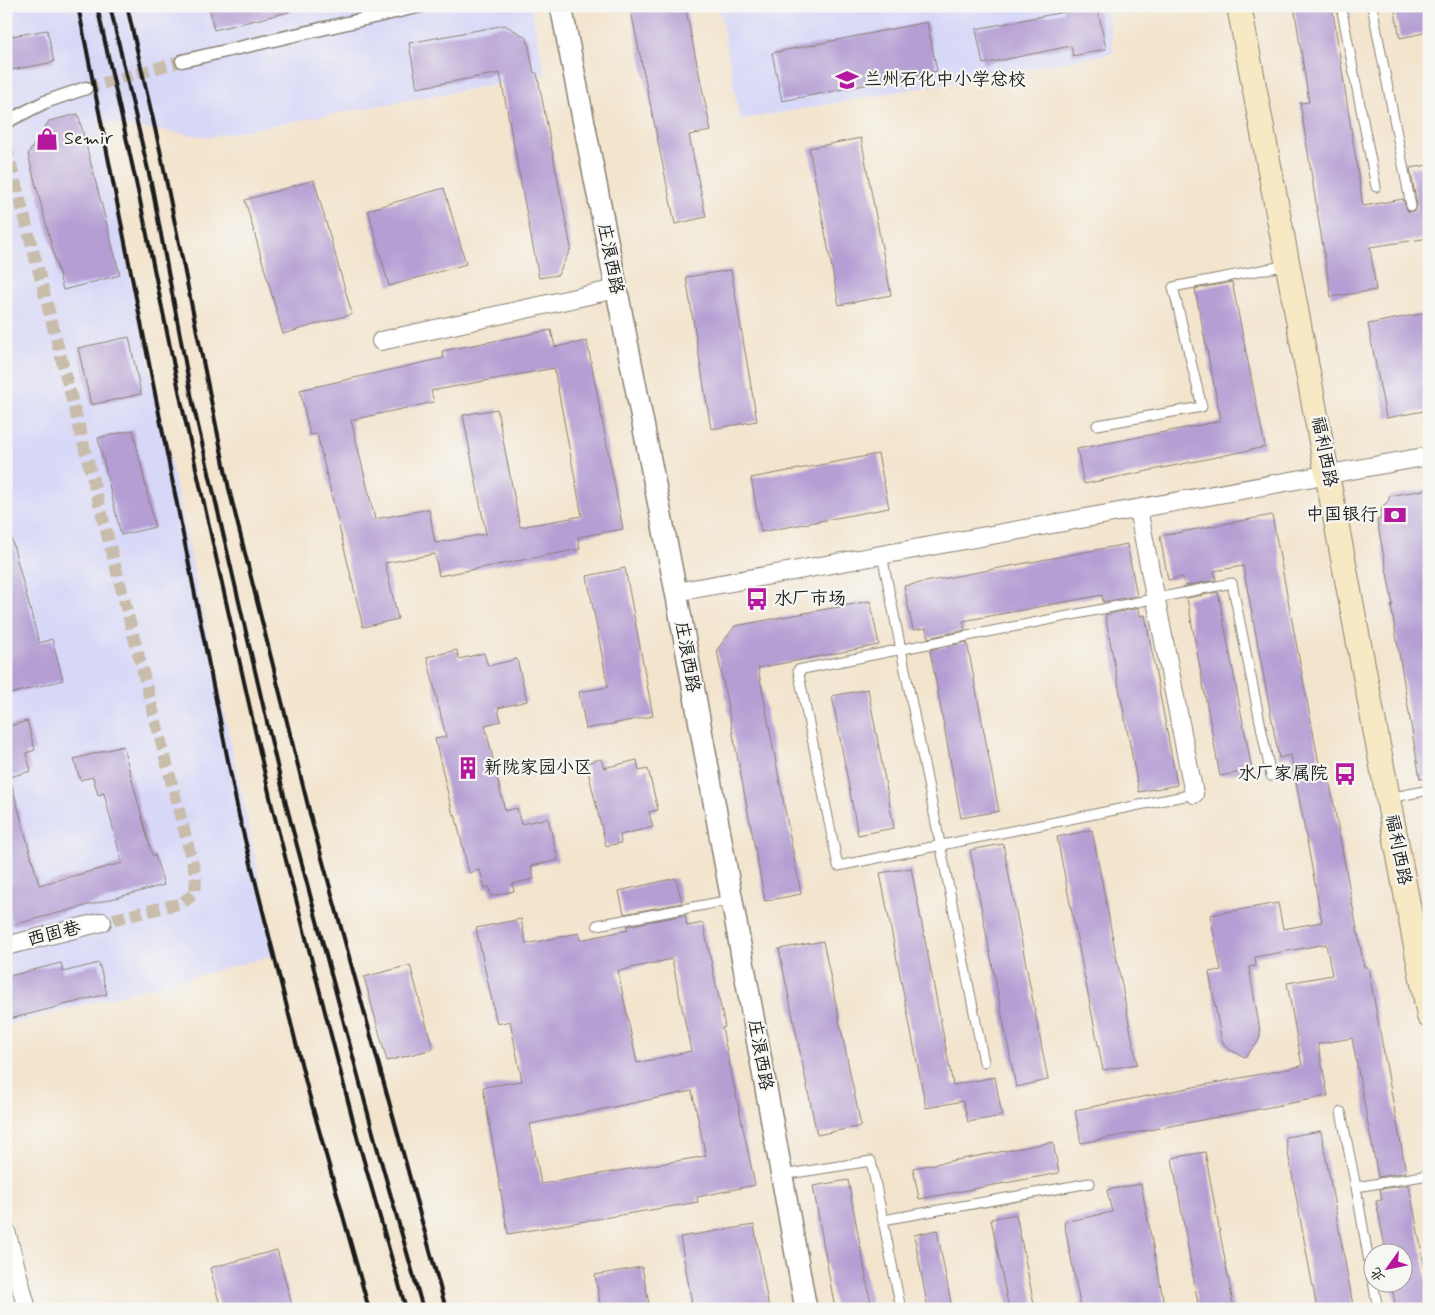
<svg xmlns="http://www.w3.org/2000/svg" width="1435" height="1315" viewBox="0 0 1435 1315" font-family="Mynerve,'LXGW WenKai TC',sans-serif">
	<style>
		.built { fill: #d7d7f8 }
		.building { fill: #b49ed3; fill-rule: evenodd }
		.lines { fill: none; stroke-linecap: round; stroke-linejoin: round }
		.pedestrian-tunnel { stroke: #c8bcaa; stroke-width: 12; stroke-dasharray: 12 6; stroke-linecap: butt }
		.service-casing { stroke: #888074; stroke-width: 11 }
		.pedestrian-casing { stroke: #888074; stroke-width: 15 }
		.minor-casing { stroke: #888074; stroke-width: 20 }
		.tertiary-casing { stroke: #888074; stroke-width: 24 }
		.secondary-casing { stroke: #888074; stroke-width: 26 }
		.service { stroke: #fff; stroke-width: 9 }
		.pedestrian { stroke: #fff; stroke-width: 12 }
		.minor { stroke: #fff; stroke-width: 18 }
		.tertiary { stroke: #fff; stroke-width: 21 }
		.secondary { stroke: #f7e9c3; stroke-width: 24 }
		.rail { stroke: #1c1c1c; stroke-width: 4 }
		.labels { text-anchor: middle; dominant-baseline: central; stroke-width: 4.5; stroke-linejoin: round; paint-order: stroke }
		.poi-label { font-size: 18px; fill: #1c1c1c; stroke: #f6f6f2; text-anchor: start }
		.street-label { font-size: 18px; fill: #1c1c1c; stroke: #f6f6f2 }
	</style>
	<rect width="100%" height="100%" fill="#f6f6f2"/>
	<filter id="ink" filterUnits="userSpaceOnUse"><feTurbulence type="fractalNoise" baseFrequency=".02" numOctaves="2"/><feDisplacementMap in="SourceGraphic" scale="10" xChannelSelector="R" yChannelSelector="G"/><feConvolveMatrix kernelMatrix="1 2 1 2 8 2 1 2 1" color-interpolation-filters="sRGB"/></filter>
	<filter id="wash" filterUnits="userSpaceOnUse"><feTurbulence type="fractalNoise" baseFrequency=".0096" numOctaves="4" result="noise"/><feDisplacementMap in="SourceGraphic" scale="20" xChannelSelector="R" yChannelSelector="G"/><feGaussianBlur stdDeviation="1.12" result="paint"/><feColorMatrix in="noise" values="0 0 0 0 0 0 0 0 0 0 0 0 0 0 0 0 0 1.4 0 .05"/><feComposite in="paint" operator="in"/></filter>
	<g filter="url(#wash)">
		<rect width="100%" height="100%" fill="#f3e4cd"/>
		<g class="built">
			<path d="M6 6H531L545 75 208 137 98 122 276 955 6 1025Z"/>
			<path d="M719 6H1106L1114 53 740 120Z"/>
		</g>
		<g id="blocks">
			<g class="building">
				<path d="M209 6H288L289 12 214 30Z"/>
				<path d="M630 6H685L711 131 689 135 706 217 675 224Z"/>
				<path d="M1063 6H1097L1106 49 1073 56 1071 46 983 64 976 29 1064 12Z"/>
				<path d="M1294 6H1332L1363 206 1403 199 1407 210 1409 212 1415 211 1417 205 1410 168 1429 165V238L1370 247 1376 290 1331 297 1300 103 1309 102Z"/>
				<path d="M1394 6H1426L1429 32 1400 38Z"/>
				<path d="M927 22 937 71 782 101 772 53Z"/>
				<path d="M505 25 527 38 534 73H537L571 248 558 275 539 278 500 73 417 88 409 43Z"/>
				<path d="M47 30 54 62 6 71V37Z"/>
				<path d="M78 114 120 275 63 290 28 154 49 121Z"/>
				<path d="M861 138 891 295 839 305 809 148Z"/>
				<path d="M314 180 352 314 283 334 245 200Z"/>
				<path d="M444 188 466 264 389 286 368 210Z"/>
				<path d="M731 270 757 421 711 429 686 277Z"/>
				<path d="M1232 282 1265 447 1084 484 1077 449 1221 421 1195 289Z"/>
				<path d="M1425 313 1429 335V410L1386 418 1368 324Z"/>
				<path d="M551 330 555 347 587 341 623 529 578 537 580 549 439 576 435 554 385 563 398 619 363 627 317 434 310 435 300 390 444 358 442 351ZM554 368 582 516 520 527 497 409 463 415 486 534 435 543 429 509 375 519 351 420 434 402 431 391Z"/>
				<path d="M129 337 141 394 91 405 78 348Z"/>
				<path d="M133 430 155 527 121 535 98 438Z"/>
				<path d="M878 454 889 508 761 532 751 478Z"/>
				<path d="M1429 489V530L1425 531 1429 553V778L1420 779 1391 605H1393L1377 520H1380L1382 507 1389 500V496Z"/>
				<path d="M1272 515 1320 769 1327 768 1364 967H1368L1406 1172 1378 1177 1352 1038 1318 1044 1328 1096 1081 1143 1075 1110 1302 1066 1287 983 1332 975 1326 944 1255 957 1256 966 1249 967 1260 1031V1037L1257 1043 1245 1057 1228 1049 1224 1044 1221 1038 1209 972 1221 970 1210 915 1278 903 1283 929 1322 922 1291 755 1279 758 1243 566 1214 571 1216 580 1185 586 1183 577 1168 580 1160 536Z"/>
				<path d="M11 537 39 643 52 639 63 680 6 695V538Z"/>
				<path d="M1127 544 1137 596 1103 602 1102 595 963 621 965 630 928 638 926 628 913 630 904 586Z"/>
				<path d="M625 568 653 716 586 729 579 692 608 687 587 576Z"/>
				<path d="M1218 592 1252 770 1220 776 1187 598Z"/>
				<path d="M870 601 879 645 758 668 801 894 765 901 717 650 735 626Z"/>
				<path d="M1139 608 1140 616 1145 615 1177 785 1139 792 1105 615Z"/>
				<path d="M967 642 999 811 961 818 930 650Z"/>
				<path d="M457 650 459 659 484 653 488 666 517 659 527 701 498 708 501 721 485 725 505 811 517 808 521 824 548 818 558 860 531 866 534 879 512 884 514 891 491 896 489 887 485 888 480 870 469 873 455 814 453 815 435 739 446 737 427 657Z"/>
				<path d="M868 689 894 828 858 835 832 696Z"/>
				<path d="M27 721 35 750 26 753 31 771 6 778V727Z"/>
				<path d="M123 746 152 855H155L164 885 13 925 6 900V782H11L39 885 122 863 104 793 98 795 93 777 80 780 74 759Z"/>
				<path d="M601 759 604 768 637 760 639 771 648 769 658 810 649 812 653 827 620 835 621 843 606 846 586 763Z"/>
				<path d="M1092 830 1137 1064 1103 1070 1057 837Z"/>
				<path d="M1003 844 1048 1080 1016 1087 970 850Z"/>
				<path d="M911 868 953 1085 995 1077 1002 1116 968 1122 963 1101 926 1108 880 873Z"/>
				<path d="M676 878 682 903 624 914 619 891Z"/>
				<path d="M685 915 687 926 703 923 725 1027 722 1028 755 1185 697 1197 698 1202 508 1234 483 1087 522 1081 510 1021 497 1024 476 928 521 919 526 944 579 933 580 940 628 930 627 926ZM672 959 691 1051 637 1063 618 971ZM692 1091 706 1156 541 1184 530 1124Z"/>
				<path d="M823 941 861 1126 817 1135 779 949Z"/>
				<path d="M61 963 63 972 99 963 107 994 6 1020V977Z"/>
				<path d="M410 965 433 1049 387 1061 364 977Z"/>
				<path d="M1321 1131 1353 1305 1335 1309H1317L1285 1137Z"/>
				<path d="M1053 1142 1059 1173 919 1199 913 1168Z"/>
				<path d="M1205 1152 1234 1309H1199L1172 1158Z"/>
				<path d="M848 1180 872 1309H835L813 1186Z"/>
				<path d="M1141 1184 1165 1309H1081L1064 1222 1112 1212 1107 1190Z"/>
				<path d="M1409 1185 1429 1290V1309H1396L1391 1282H1402V1252H1386L1376 1201 1382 1200 1380 1189Z"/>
				<path d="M1016 1214 1035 1309H1009L991 1219Z"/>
				<path d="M754 1225 769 1309H693L680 1237Z"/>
				<path d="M937 1230 952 1309H928L914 1235Z"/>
				<path d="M277 1250 293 1309H221L210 1268Z"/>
				<path d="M642 1267 650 1309H601L595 1275Z"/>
			</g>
		</g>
	</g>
	<g filter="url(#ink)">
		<use href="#blocks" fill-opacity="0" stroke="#888074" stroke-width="1"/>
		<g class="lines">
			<g class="pedestrian-tunnel">
				<path d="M86 88 182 61"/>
				<path d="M6 146 196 876 195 893 182 903 102 922"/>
			</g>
			<defs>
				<g id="service">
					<path d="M1341 6 1376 187"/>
					<path d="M1372 6 1411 206"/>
					<path d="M1097 425 1202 407 1173 287 1288 265"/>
					<path d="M882 555 984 1062"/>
					<path d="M1194 794 838 866 798 670 1232 583 1271 776"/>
					<path d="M1389 798 1429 790"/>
					<path d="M597 925 731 900"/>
					<path d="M1341 1112 1356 1187"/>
					<path d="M782 1175 871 1161 901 1309"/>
					<path d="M883 1220 1090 1183"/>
					<path d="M1372 1279 1356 1187 1429 1175"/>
					<path d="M1373 1282 1378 1309"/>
				</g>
				<g id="pedestrian">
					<path d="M182 61 421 6"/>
					<path d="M6 122 45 102 86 88"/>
				</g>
				<g id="minor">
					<path d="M381 341 616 289"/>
					<path d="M1138 509 1194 794"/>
					<path d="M676 592 1429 456"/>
					<path d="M6 946 102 922"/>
					<path d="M6 1231 27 1309"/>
				</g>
				<path id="tertiary" d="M561 6 676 592 806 1309"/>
				<path id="secondary" d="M1239 6 1429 1016"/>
			</defs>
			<use href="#service" class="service-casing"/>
			<use href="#pedestrian" class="pedestrian-casing"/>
			<use href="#minor" class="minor-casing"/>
			<use href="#tertiary" class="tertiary-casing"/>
			<use href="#secondary" class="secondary-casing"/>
			<use href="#service" class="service"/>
			<use href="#pedestrian" class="pedestrian"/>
			<use href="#minor" class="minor"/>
			<use href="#tertiary" class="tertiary"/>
			<use href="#secondary" class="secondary"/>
			<g class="rail">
				<path d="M78 6 239 816 307 1087 369 1309"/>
				<path d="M97 6 138 191 183 410 272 806 358 1140 406 1309"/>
				<path d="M110 6 152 187 193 404 286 804 375 1140 423 1309"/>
				<path d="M127 6 160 150 229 489 312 822 446 1309"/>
			</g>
		</g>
	</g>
	<defs>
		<symbol id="school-bare" viewBox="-9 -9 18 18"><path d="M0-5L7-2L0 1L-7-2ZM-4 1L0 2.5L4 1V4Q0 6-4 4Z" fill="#b5179e" stroke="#f6f6f2" stroke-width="2.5" paint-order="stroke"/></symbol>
		<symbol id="shop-bare" viewBox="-9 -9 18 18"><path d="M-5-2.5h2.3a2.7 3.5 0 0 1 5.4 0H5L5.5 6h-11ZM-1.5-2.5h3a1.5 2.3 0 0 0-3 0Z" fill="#b5179e" stroke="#f6f6f2" stroke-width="2.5" paint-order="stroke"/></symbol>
		<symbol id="bank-bare" viewBox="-9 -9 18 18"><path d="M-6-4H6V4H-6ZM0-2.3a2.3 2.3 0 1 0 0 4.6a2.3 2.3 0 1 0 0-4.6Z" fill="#b5179e" stroke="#f6f6f2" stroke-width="2.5" paint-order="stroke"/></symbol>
		<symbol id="bus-bare" viewBox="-9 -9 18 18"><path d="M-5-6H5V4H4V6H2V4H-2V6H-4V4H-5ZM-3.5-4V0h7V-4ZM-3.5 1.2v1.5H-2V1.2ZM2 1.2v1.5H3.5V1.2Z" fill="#b5179e" stroke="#f6f6f2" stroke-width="2.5" paint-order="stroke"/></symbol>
		<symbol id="building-bare" viewBox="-9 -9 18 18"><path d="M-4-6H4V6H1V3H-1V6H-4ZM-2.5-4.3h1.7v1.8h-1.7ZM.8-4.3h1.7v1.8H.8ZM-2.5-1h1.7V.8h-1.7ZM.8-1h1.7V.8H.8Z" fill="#b5179e" stroke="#f6f6f2" stroke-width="2.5" paint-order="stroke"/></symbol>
	</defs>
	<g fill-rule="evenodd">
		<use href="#school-bare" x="831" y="64" width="32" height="32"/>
		<use href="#shop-bare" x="31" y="123" width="32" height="32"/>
		<use href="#bank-bare" x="1379" y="499" width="32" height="32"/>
		<use href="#bus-bare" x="741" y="583" width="32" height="32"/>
		<use href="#building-bare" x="452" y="752" width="32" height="32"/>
		<use href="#bus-bare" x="1329" y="758" width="32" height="32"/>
	</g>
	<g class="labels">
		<g class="poi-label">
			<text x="864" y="80">兰州石化中小学总校</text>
			<text x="64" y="139">Semir</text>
			<text x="1378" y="515" text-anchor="end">中国银行</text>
			<text x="774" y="599">水厂市场</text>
			<text x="484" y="768">新陇家园小区</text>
			<text x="1328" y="774" text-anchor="end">水厂家属院</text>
		</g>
		<g class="street-label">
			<text transform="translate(610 259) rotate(79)">庄浪西路</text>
			<text transform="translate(1324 452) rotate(79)">福利西路</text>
			<text transform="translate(687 657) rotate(80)">庄浪西路</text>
			<text transform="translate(1398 850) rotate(79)">福利西路</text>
			<text transform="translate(54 934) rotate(-14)">西固巷</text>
			<text transform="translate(760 1055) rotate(80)">庄浪西路</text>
		</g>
	</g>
	<rect width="1435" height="1315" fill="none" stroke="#f6f6f2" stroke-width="25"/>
	<g transform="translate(1388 1268) rotate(237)"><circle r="24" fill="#f6f6f2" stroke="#9f9f9c"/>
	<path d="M0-4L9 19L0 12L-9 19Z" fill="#b5179e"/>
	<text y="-8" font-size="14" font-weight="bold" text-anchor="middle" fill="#1c1c1c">北</text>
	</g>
</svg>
